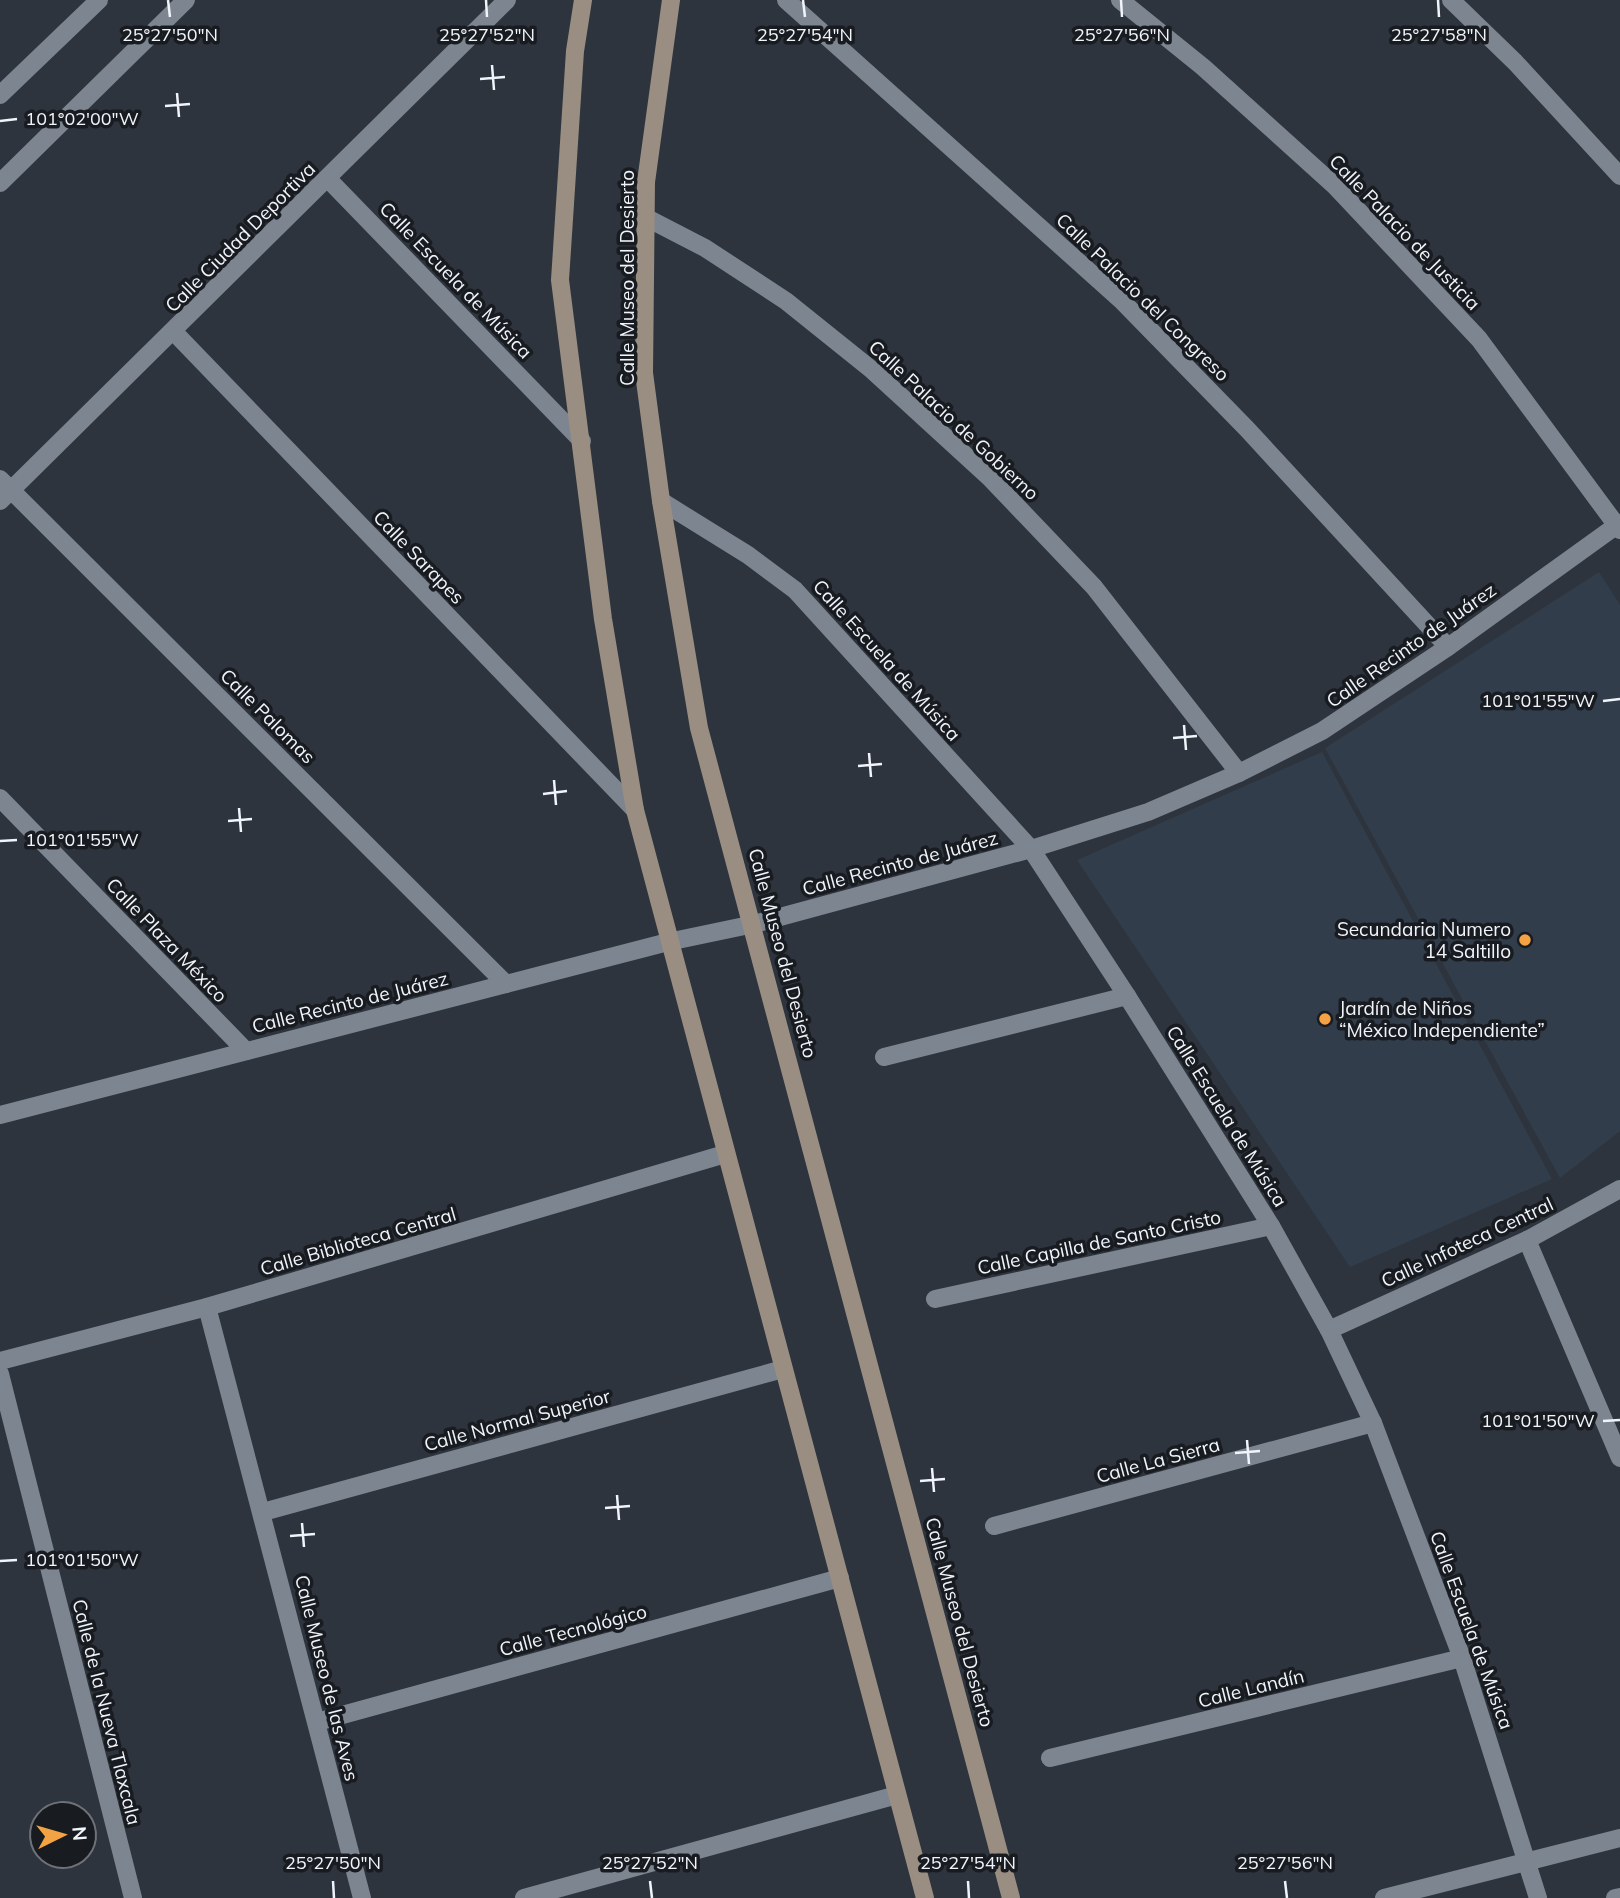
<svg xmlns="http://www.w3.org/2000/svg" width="1620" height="1898" viewBox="0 0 1620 1898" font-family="Mulish,sans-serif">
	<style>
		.built { fill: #323d4c }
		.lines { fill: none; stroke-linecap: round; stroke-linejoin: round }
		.street { stroke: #7d8590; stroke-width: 18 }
		.secondary { stroke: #9a8e82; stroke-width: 18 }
		.ticks { fill: none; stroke: #f0f4fb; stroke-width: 2.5 }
		.poi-dot { fill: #f4a344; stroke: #181b20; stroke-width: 2.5 }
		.labels { text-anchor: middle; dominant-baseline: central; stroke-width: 7; stroke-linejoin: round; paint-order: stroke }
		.street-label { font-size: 19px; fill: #f0f4fb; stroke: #181b20 }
		.poi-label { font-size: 19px; fill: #f0f4fb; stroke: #181b20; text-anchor: end }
		.ticks-label { font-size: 18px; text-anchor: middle; fill: #f0f4fb; stroke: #181b20; stroke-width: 7; stroke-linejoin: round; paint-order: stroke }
	</style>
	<rect width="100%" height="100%" fill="#2d343d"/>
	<g class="built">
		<path d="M1599 572 1620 605V1131L1560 1178 1325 748Z"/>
		<path d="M1322 752 1552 1179 1350 1267 1077 860Z"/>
	</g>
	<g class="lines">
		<g class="street">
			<path d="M786 0 1121 300 1247 429 1448 647"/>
			<path d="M1120 0 1203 67 1335 186 1479 339 1620 530"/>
			<path d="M1451 0 1515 62 1620 176"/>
			<path d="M0 95 99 0"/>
			<path d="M328 179 582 441"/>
			<path d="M0 183 186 0"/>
			<path d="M645 217 705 248 786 301 872 370 989 477 1094 587 1239 773"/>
			<path d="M174 332 635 810"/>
			<path d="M0 479 506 984"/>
			<path d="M0 501 507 0"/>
			<path d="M661 501 748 555 795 590 1031 849 1127 996 1271 1226 1329 1330 1373 1423 1462 1658 1538 1898"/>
			<path d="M0 798 246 1051"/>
			<path d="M884 1057 1127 996"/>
			<path d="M0 1115 668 942 754 924 1031 849 1148 812 1239 773 1322 731 1448 647 1620 523"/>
			<path d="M1527 1240 1620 1458"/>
			<path d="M935 1299 1271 1226"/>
			<path d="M207 1307 362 1898"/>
			<path d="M1329 1330 1527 1240 1620 1189"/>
			<path d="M0 1361 207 1307 725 1154"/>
			<path d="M0 1374 133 1898"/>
			<path d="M263 1512 783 1369"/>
			<path d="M994 1526 1373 1423"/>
			<path d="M317 1722 840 1578"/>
			<path d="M1050 1758 1462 1658"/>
			<path d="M524 1898 897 1795"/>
			<path d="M1384 1898 1620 1838"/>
			<path d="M1615 1898 1620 1897"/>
		</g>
		<g class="secondary">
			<path d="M583 0 575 51 560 280 603 619 635 810 925 1898"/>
			<path d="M671 0 646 182 644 373 661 501 699 728 1011 1898"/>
		</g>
	</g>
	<path class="ticks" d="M168 0 170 17M486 0 487 17M803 0 805 17M1121 0 1122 17M1438 0 1439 17M492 65 494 90M480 79 505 77M177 93 179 117M165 106 190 104M0 121 17 119M1603 701 1620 699M1184 725 1186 750M1173 738 1197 736M869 753 871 777M858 766 882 764M554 780 556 805M543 794 567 791M239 808 241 832M228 821 252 819M0 841 17 840M1603 1421 1620 1420M1247 1440 1249 1464M1235 1453 1260 1451M932 1468 934 1492M920 1481 945 1479M617 1495 619 1520M605 1508 630 1506M302 1523 304 1547M290 1536 315 1534M0 1561 17 1560M333 1881 334 1898M650 1881 652 1898M968 1881 969 1898M1285 1881 1287 1898"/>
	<g class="poi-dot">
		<circle cx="1525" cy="940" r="7"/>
		<circle cx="1325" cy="1019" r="7"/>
	</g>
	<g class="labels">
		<g class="street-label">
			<text transform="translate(1405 232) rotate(46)">Calle Palacio de Justicia</text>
			<text transform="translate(240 237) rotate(-45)">Calle Ciudad Deportiva</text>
			<text transform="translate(627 278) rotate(-90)">Calle Museo del Desierto</text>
			<text transform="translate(456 280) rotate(46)">Calle Escuela de Música</text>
			<text transform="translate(1143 297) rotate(44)">Calle Palacio del Congreso</text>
			<text transform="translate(954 420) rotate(43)">Calle Palacio de Gobierno</text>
			<text transform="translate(419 557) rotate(46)">Calle Sarapes</text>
			<text transform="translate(1411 645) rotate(-35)">Calle Recinto de Juárez</text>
			<text transform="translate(887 660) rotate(48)">Calle Escuela de Música</text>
			<text transform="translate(268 716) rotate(45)">Calle Palomas</text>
			<text transform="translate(900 863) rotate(-15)">Calle Recinto de Juárez</text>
			<text transform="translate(167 940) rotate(46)">Calle Plaza México</text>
			<text transform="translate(783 953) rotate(75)">Calle Museo del Desierto</text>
			<text transform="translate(350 1002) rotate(-14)">Calle Recinto de Juárez</text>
			<text transform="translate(1227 1116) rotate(58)">Calle Escuela de Música</text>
			<text transform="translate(358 1241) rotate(-16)">Calle Biblioteca Central</text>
			<text transform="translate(1099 1242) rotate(-12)">Calle Capilla de Santo Cristo</text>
			<text transform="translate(1467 1242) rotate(-25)">Calle Infoteca Central</text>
			<text transform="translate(517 1420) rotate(-15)">Calle Normal Superior</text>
			<text transform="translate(1158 1460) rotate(-15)">Calle La Sierra</text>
			<text transform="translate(960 1622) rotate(75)">Calle Museo del Desierto</text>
			<text transform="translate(573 1630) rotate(-15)">Calle Tecnológico</text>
			<text transform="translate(1472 1630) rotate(70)">Calle Escuela de Música</text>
			<text transform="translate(327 1678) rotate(76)">Calle Museo de las Aves</text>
			<text transform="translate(1251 1688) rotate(-14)">Calle Landín</text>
			<text transform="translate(107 1712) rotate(76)">Calle de la Nueva Tlaxcala</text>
		</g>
		<g class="poi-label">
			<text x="1511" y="929">Secundaria Numero<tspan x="1511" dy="22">14 Saltillo</tspan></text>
			<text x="1339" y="1008" text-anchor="start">Jardín de Niños<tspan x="1339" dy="22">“México Independiente”</tspan></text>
		</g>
	</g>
	<g class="ticks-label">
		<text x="170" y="41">25°27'50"N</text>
		<text x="487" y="41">25°27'52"N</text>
		<text x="805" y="41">25°27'54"N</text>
		<text x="1122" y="41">25°27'56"N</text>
		<text x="1439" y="41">25°27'58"N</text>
		<text x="82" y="125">101°02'00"W</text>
		<text x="1538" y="707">101°01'55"W</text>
		<text x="82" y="846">101°01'55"W</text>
		<text x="1538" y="1427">101°01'50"W</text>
		<text x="82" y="1566">101°01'50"W</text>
		<text x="333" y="1869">25°27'50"N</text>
		<text x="650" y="1869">25°27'52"N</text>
		<text x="968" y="1869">25°27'54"N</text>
		<text x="1285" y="1869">25°27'56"N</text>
	</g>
	<g transform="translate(63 1835) rotate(85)"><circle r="33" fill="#181b20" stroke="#6e7278" stroke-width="2"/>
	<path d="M0-5L12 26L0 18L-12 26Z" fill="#f4a344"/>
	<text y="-10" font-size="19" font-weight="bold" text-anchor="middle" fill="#f0f4fb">N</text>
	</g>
</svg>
